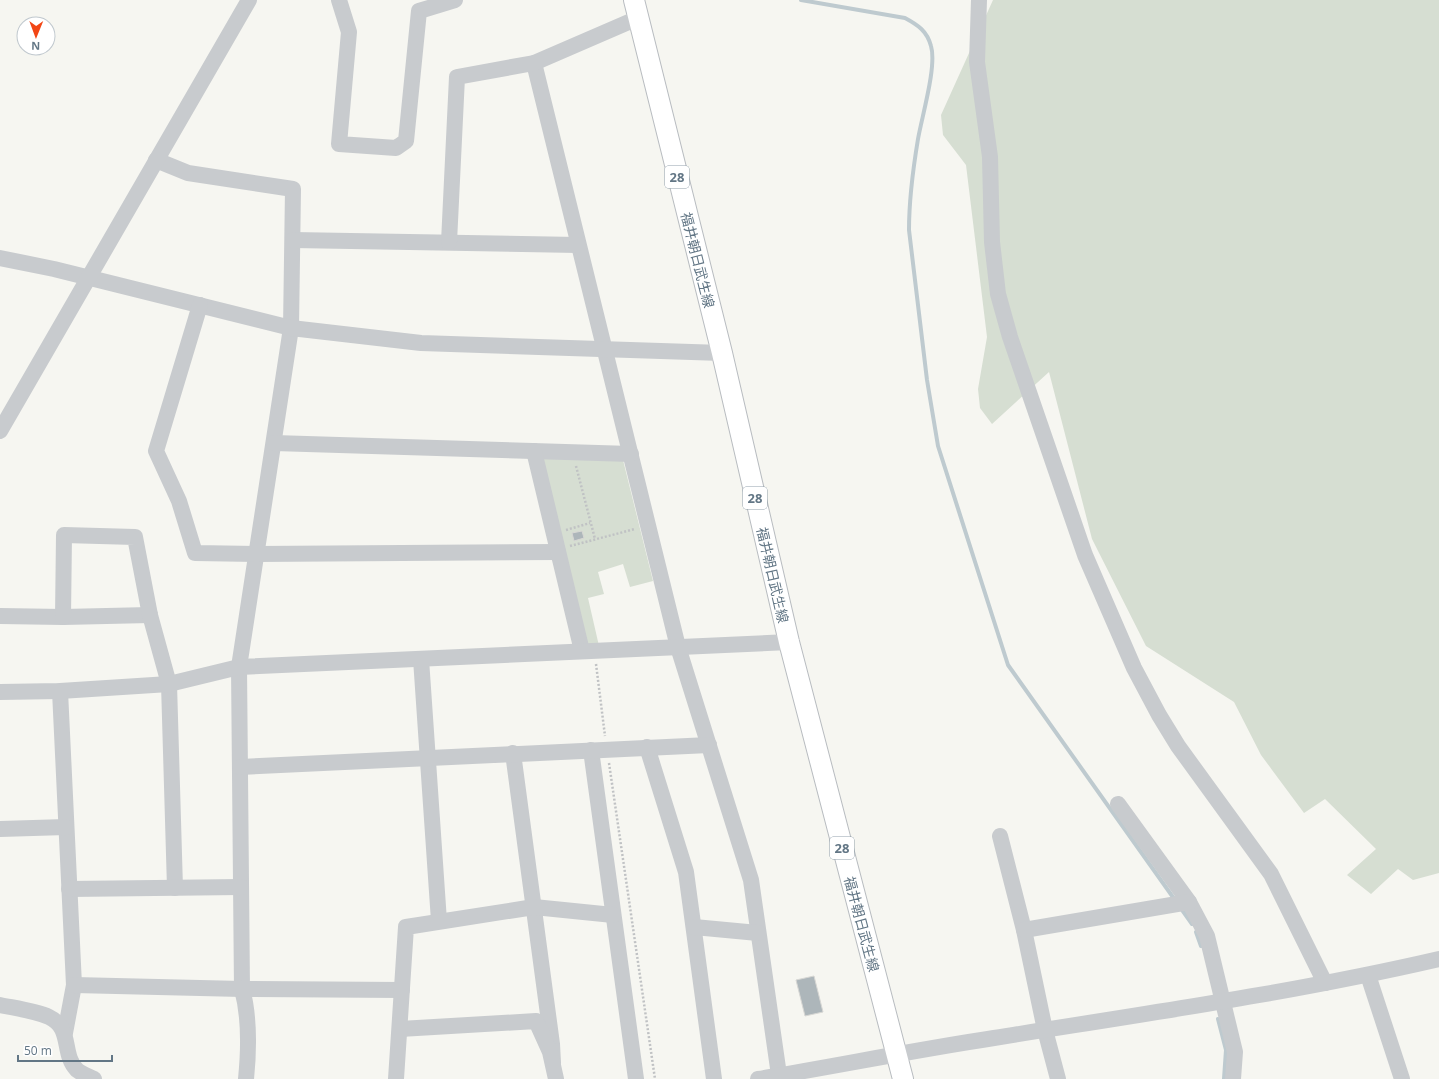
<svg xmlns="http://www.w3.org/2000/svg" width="1439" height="1079" viewBox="0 0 1439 1079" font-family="'Open Sans','Noto Sans JP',sans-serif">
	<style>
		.green { fill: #d6ded2 }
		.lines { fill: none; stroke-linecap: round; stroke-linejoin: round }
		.stream { stroke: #becacf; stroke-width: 4 }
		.building { fill: #adb6ba; stroke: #d7d7d4 }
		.major-casing { stroke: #b8bcc0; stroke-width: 22 }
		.path { stroke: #c0c2c4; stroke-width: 2.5; stroke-dasharray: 2 2; stroke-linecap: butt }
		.minor { stroke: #c8cbce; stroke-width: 16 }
		.major { stroke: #fff; stroke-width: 20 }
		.labels { text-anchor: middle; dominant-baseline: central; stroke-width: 4; stroke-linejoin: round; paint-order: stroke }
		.shield { fill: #fff; stroke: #919faa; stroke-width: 1 }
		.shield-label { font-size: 13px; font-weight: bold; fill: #627685 }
		.street-label { font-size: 14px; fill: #627685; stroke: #fff }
	</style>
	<rect width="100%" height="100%" fill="#f6f6f1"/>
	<g class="green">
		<path d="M993 0H1439V873L1413 880 1398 869 1371 894 1347 875 1376 849 1325 799 1304 813 1261 755 1234 702 1146 646 1092 539 1049 372 992 424 980 408 978 389 987 337 966 165 943 135 941 115Z"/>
		<path d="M543 457 623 460 653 581 630 587 623 564 598 572 604 594 588 598 599 646 587 647Z"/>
	</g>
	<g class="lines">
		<g class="stream">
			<path d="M801 0 905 18C918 25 927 31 931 46 937 66 922 116 918 139 913 169 909 199 909 230L927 380 938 446 1008 665 1175 900"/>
			<path d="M1180 907 1192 924"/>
			<path d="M1196 932 1201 946"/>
			<path d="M1218 1019 1226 1050 1224 1079"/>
		</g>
	</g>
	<g class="building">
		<path d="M582 531 584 538 574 541 572 533Z"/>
		<path d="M814 976 823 1012 805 1016 796 980Z"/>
	</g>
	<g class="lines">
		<defs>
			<path id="major" d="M634 0 722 353 789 642 903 1079"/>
		</defs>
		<use href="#major" class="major-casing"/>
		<g class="path">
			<path d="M576 466 595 539"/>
			<path d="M566 530 590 523"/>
			<path d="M570 546 635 529"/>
			<path d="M596 664 605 736"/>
			<path d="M609 763 655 1079"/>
		</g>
		<g class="minor">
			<path d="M339 0 349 32 339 144 396 148 406 141 419 11 455 0"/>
			<path d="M979 0 977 62 990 157 992 242 998 294 1010 337 1085 555 1134 668 1159 715 1178 746 1271 874 1325 983"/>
			<path d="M534 63 678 647 751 880 779 1075"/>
			<path d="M156 160 188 173 293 189 291 328 239 667 242 989C250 1018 249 1049 246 1079"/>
			<path d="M293 240 578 245"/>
			<path d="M449 242 457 77 534 63 638 18"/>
			<path d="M0 258 54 269 291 328 421 343 722 353"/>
			<path d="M200 305 156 451 179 501 195 553 257 554 558 552"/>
			<path d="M0 431 249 0"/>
			<path d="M274 443 631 454"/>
			<path d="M534 451 582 651"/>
			<path d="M0 616 63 617 150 615"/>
			<path d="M63 617 64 535 135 537 150 615 169 684 175 888"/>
			<path d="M421 659 439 921"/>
			<path d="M60 691 74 985 65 1033"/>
			<path d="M0 692 60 691 169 684 239 667 789 642"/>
			<path d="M647 747 686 872 714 1079"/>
			<path d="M591 750 636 1079"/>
			<path d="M513 753 552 1044 553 1063"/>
			<path d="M240 767 709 745"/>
			<path d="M1118 804 1189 902 1207 936 1235 1052 1233 1079"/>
			<path d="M0 829 66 827"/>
			<path d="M1000 836 1024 930 1045 1030 1058 1079"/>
			<path d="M69 889 241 887"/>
			<path d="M694 927 758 933"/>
			<path d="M1024 930 1189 902"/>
			<path d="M1368 975 1402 1079"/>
			<path d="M74 985 242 989 402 990"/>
			<path d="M0 1005C14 1008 36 1011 49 1017 73 1028 61 1054 77 1070 82 1074 88 1076 94 1079"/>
			<path d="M400 1029 536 1021 550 1052 556 1079"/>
			<path d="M396 1079 406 927 534 907 613 915"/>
			<path d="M758 1079C836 1066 915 1050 994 1038 1143 1014 1292 993 1439 959"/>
		</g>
		<use href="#major" class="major"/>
	</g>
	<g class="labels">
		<g class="shield">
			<rect x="665" y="166" width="24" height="22" rx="3"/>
			<rect x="743" y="487" width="24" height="22" rx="3"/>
			<rect x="830" y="837" width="24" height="22" rx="3"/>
		</g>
		<g class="shield-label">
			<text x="677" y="177">28</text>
			<text x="755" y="498">28</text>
			<text x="842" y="848">28</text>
		</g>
		<g class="street-label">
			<text transform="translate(698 260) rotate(76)">福井朝日武生線</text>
			<text transform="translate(773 575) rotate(77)">福井朝日武生線</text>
			<text transform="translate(862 924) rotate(75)">福井朝日武生線</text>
		</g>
	</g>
	<g transform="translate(36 36) rotate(181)"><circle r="19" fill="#ffffff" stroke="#c0c8ce"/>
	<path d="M0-3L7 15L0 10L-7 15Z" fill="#f24615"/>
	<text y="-6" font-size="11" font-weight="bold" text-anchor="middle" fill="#627685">N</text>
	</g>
	<path d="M18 1055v6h94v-6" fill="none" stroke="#627685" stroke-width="2"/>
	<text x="24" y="1055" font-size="12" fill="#627685" stroke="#ffffff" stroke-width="3" paint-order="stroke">50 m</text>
</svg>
